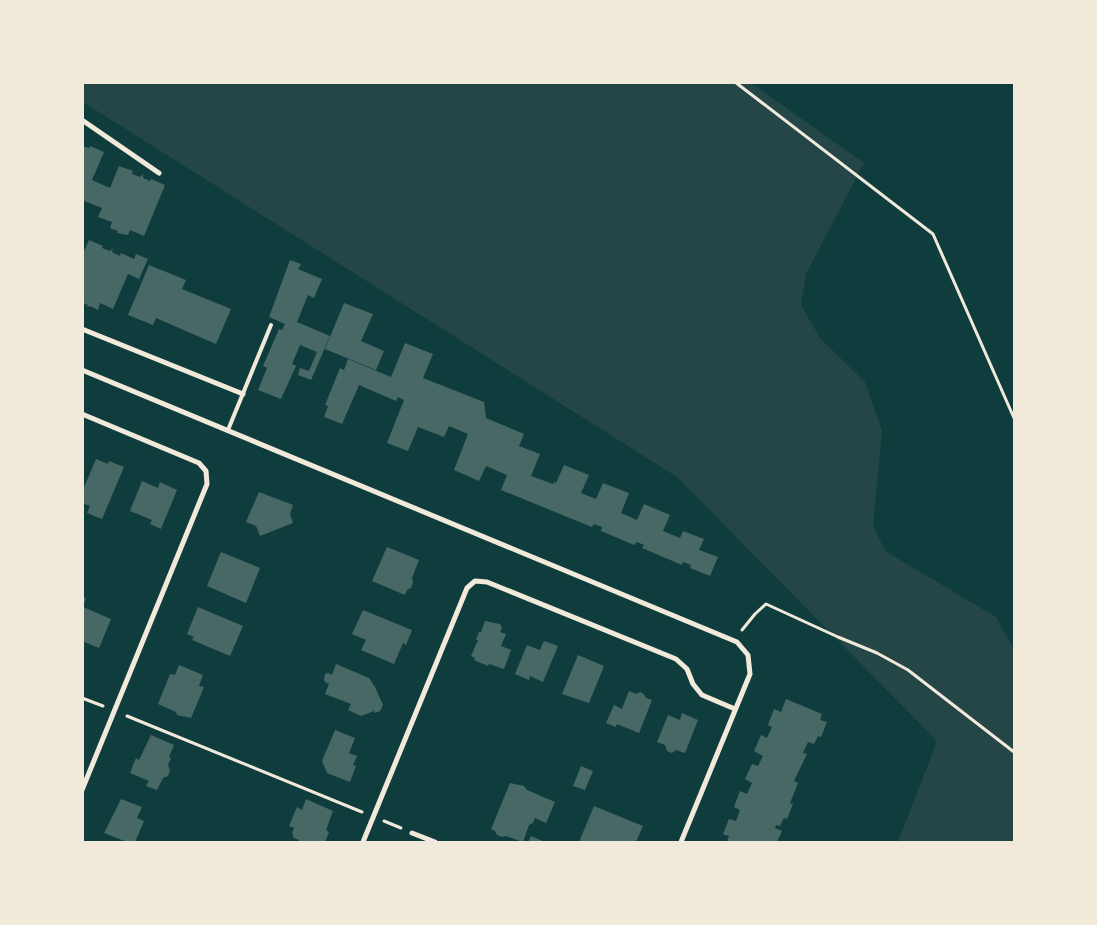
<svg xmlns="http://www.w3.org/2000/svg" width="1097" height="925" viewBox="0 0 1097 925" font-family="Manrope,sans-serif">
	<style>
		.green { fill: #244646 }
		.building { fill: #486865 }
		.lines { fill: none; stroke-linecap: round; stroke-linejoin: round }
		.path { stroke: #f1e9da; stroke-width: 3 }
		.service { stroke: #f1e9da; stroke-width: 4 }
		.minor { stroke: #f1e9da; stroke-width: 5 }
	</style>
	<rect width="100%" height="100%" fill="#0f3d3e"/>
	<path class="green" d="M82 83H751L864 163 806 274 801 305 820 338 865 382 882 431 873 525 885 551 996 617 1014 650V842H898L937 741 677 477 83 102Z"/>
	<g class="building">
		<path d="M82 146 89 148 90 146 104 152 92 180 110 188 119 166 133 171 132 174 140 177 143 174V178L150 181 151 179 165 185 144 236 130 230 128 235 117 233 118 231 110 228 112 222 98 217 102 208 82 200Z"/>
		<path d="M89 240 103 246 102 248 110 251 113 248 112 252 120 256 121 253 134 259 136 254 148 259 139 279 128 274 113 309 100 303 98 310 90 306 87 307 88 305 82 303V256Z"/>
		<path d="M290 260 301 264 298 269 322 279 314 298 308 295 297 322 330 336 311 380 298 375 300 368 309 371 317 352 300 345 292 364 296 366 281 399 258 390 267 368 263 366 279 329 282 330 285 324 269 317Z"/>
		<path d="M149 265 186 280 182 289 231 309 216 344 156 318 153 325 128 315Z"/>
		<path d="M344 303 373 314 361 341 384 351 376 370 325 349Z"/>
		<path d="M405 343 433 354 423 378 484 402 486 418 524 434 519 446 540 454 531 476 553 484 554 482 556 483 564 465 589 475 581 493 596 499 603 483 629 493 621 513 637 520 644 504 670 515 663 531 680 538 683 531 704 539 699 550 718 557 710 576 690 568 691 565 683 562 682 565 642 548 644 545 637 542 634 545 601 531 602 527 594 524 592 527 501 490 507 475 486 466 479 481 454 470 468 434 449 426 444 437 418 427 408 451 387 443 404 400 398 397 396 401 359 385 342 424 324 417 328 406 325 405 340 368 344 370 348 359 391 377Z"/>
		<path d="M96 459 108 464 109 461 124 467 102 519 87 513 90 506 82 503V492Z"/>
		<path d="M142 481 158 488 160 482 177 490 161 529 150 524 152 520 130 511Z"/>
		<path d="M259 492 293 505 290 514 293 523 260 536 256 526 246 522Z"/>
		<path d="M387 547 419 560 412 578 413 582 411 588 407 590 405 595 372 581Z"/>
		<path d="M221 552 260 568 246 603 207 586Z"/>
		<path d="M82 596 86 598 83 607 111 619 99 648 82 641Z"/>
		<path d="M198 607 243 626 230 656 192 640 194 637 187 634Z"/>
		<path d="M363 610 412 630 406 645 403 643 394 664 361 650 366 640 352 634Z"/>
		<path d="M485 621 500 624 502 628 500 632 506 634 501 646 511 650 504 669 489 664 488 666 474 660 475 658 471 656 478 640H476L479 632H481Z"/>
		<path d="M544 641 558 646 543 682 530 676 529 680 515 674 527 645 540 650Z"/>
		<path d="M578 655 604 666 589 703 562 694Z"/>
		<path d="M336 664 369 678 375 687 383 705 380 711 375 713 374 711 361 716 348 710 351 704 325 694 329 684 325 682 324 679 325 674 328 673 332 675Z"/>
		<path d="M179 665 203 675 199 686 204 687 191 718 177 715 176 712 158 704 170 674 175 675Z"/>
		<path d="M629 691 636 694 640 692 644 694 646 698 652 700 639 733 617 724 616 727 606 723 614 705 622 709Z"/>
		<path d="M786 699 822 714 820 720 827 722 821 737 818 736 814 744 808 742 803 753 807 754 794 781 798 783 790 803 793 804 787 819 784 818 780 826 776 825 775 828 782 831 777 842H727L729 836 723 834 729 819 736 821 740 810 734 807 740 791 747 794 752 783 745 779 752 764 758 766 763 756 754 751 761 735 767 738 772 727 768 725 774 709 781 712Z"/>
		<path d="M682 713 698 720 685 753 676 750 672 753 667 751 665 745 657 742 668 715 680 720Z"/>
		<path d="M335 730 355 738 349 753 357 756 353 765 356 766 350 782 327 773 322 761Z"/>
		<path d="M151 735 174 745 169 757 171 758 168 765 170 770 168 776 163 778 157 790 146 786 149 781 130 773 136 758 139 760Z"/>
		<path d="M581 766 593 771 585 790 573 786Z"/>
		<path d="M510 783 524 786 527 790 555 802 546 823 535 818 533 823 529 825 523 842 506 836 502 837 497 835 495 831 491 829Z"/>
		<path d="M121 799 142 807 137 818 144 821 135 842H127L104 833Z"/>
		<path d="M306 799 333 811 326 830 329 832 325 842H298L299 840 294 838 292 833 294 828 289 826 297 807 302 810Z"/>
		<path d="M594 806 643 826 636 842H579Z"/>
		<path d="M531 836 545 842H528Z"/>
	</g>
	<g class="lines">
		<g class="path">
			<path d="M735 82 933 234 1014 418"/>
			<path d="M742 630 755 614 766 604 838 637 877 653 908 670 1014 752"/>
			<path d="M82 698 103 706"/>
			<path d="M127 716 362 812"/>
			<path d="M384 821 401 828"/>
		</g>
		<path class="service" d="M228 430 271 325"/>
		<g class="minor">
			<path d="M82 120 159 173"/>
			<path d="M82 329 243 394"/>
			<path d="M82 370 737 642 748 655 750 674 681 842"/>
			<path d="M82 414 199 463 206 471 207 484 82 790"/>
			<path d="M412 833 435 842"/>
			<path d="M363 842 467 588 475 581 487 582 676 659 687 669 693 684 702 695 735 709"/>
		</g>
	</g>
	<rect width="1097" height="925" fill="none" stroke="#f1e9da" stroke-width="168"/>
</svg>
